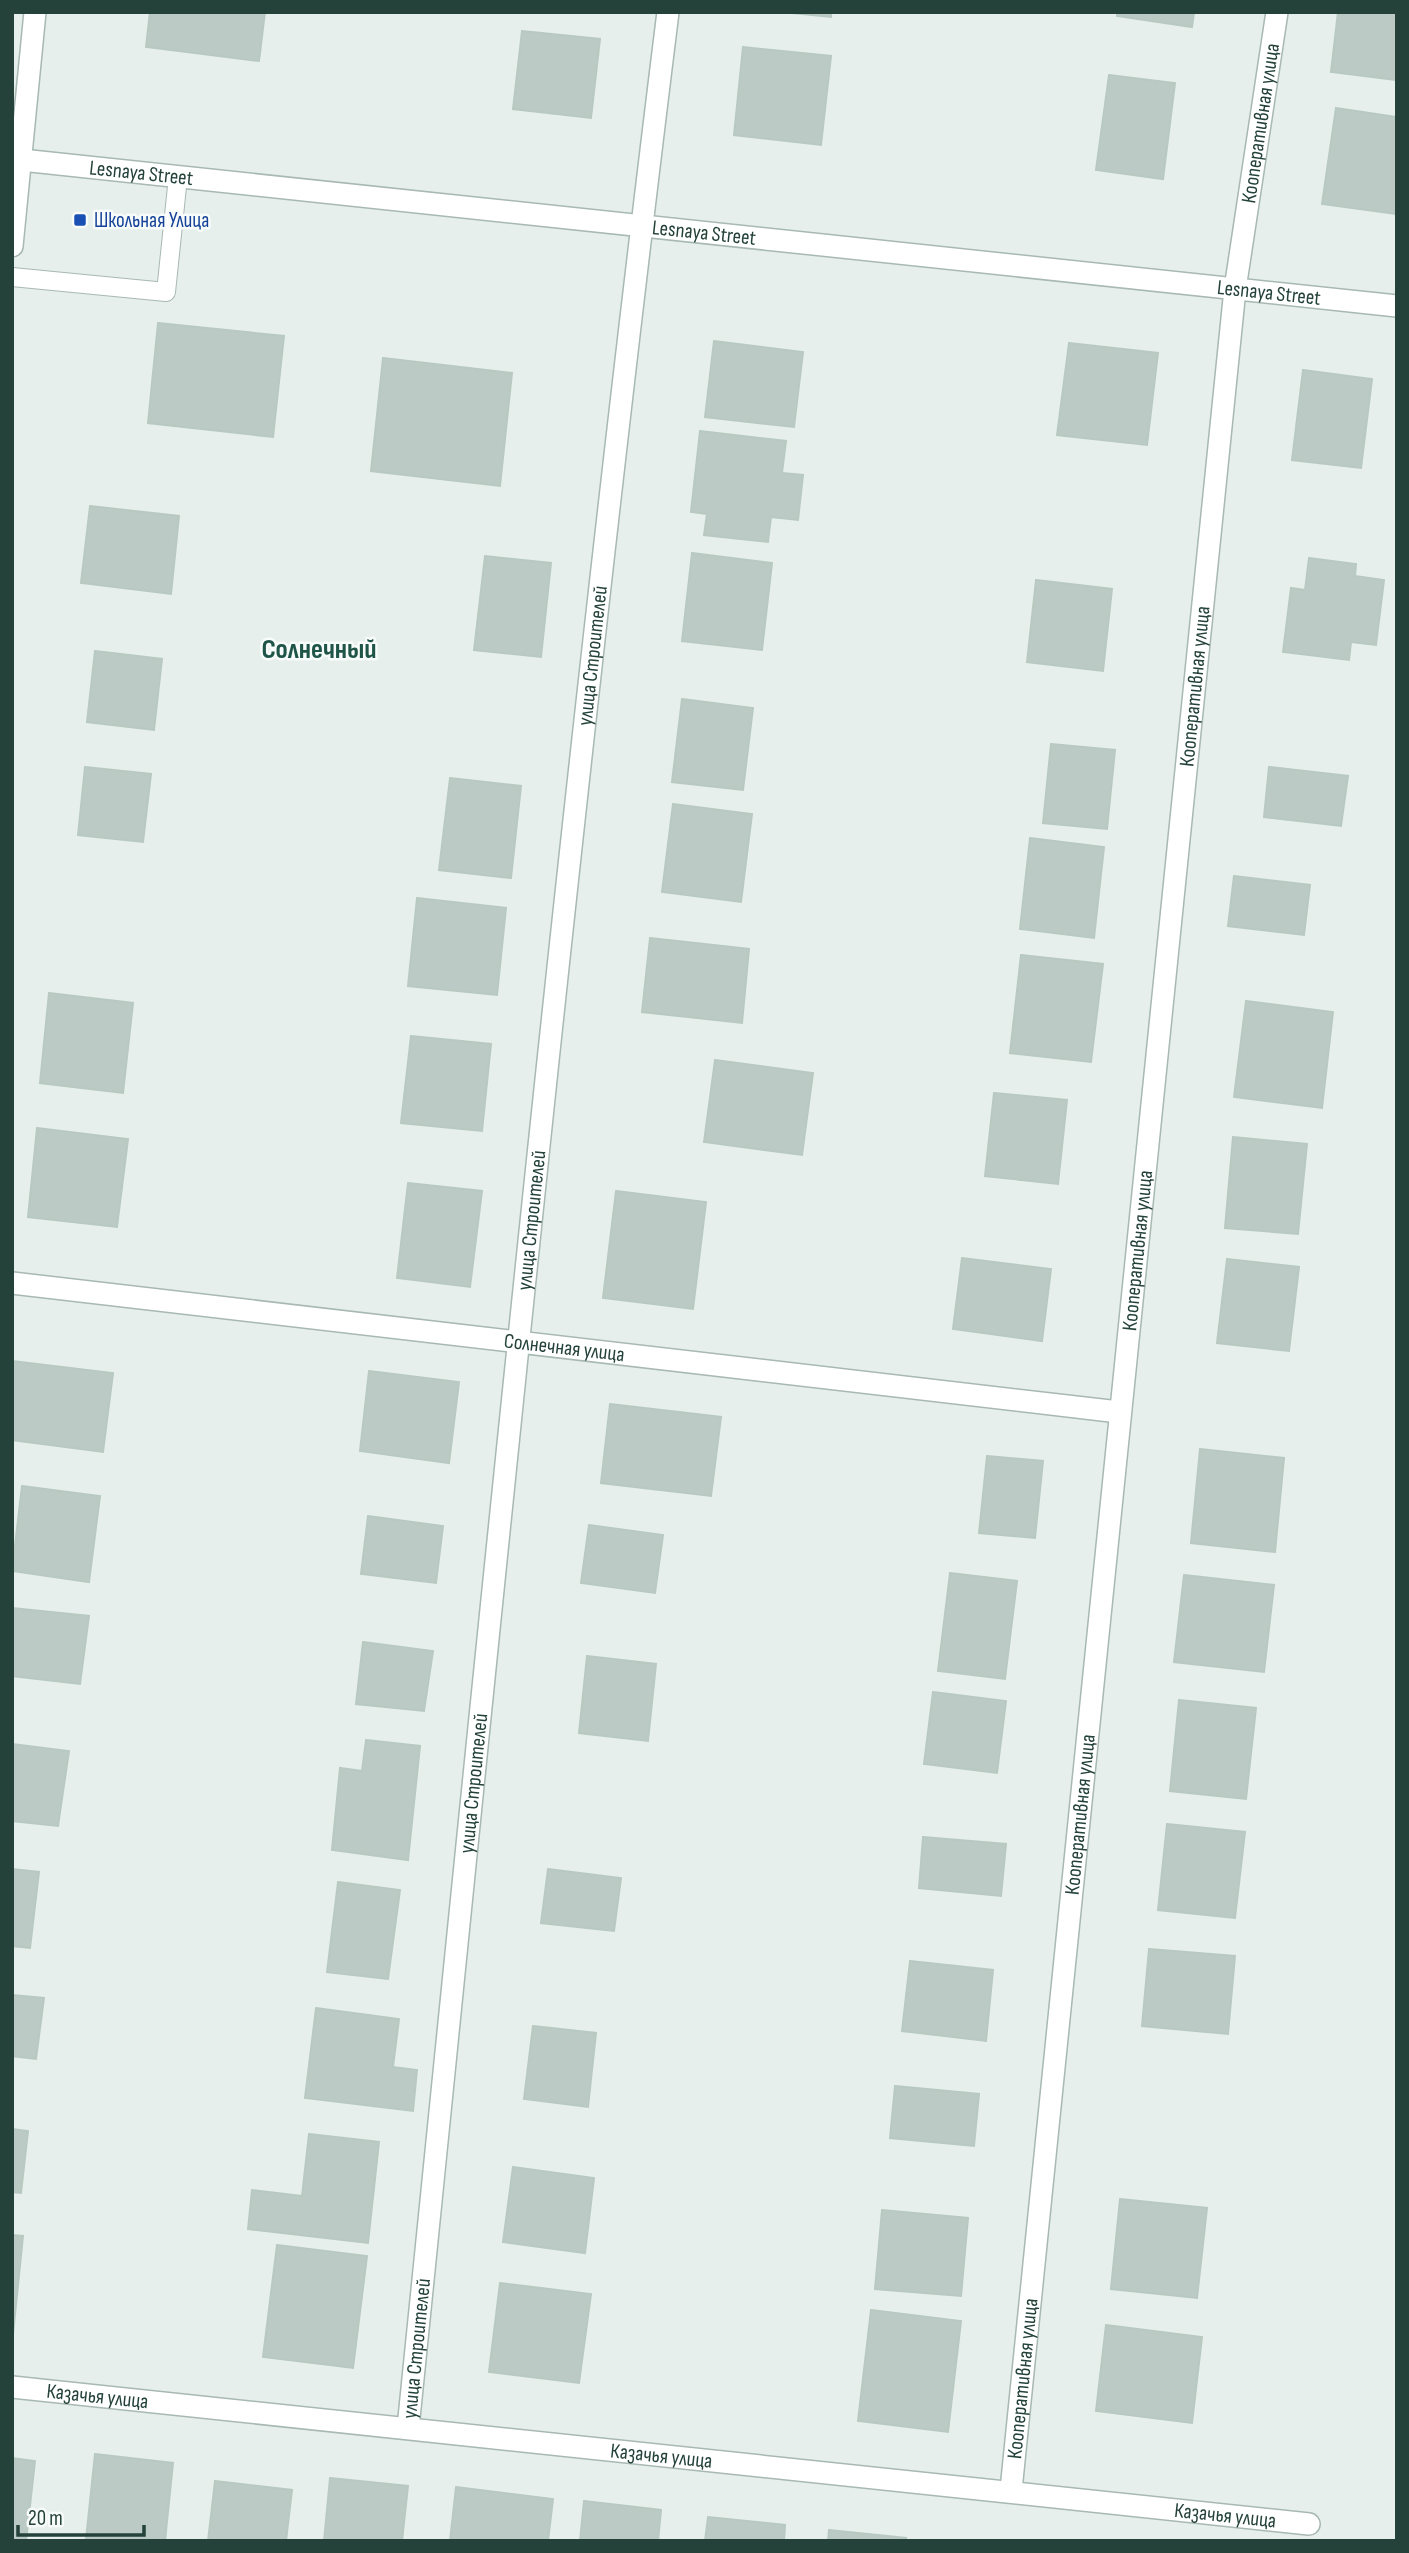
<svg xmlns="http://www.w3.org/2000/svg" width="1409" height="2553" viewBox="0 0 1409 2553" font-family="'Sofia Sans Condensed',sans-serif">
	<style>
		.building { fill: #bbcac4; stroke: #b8c9c2; stroke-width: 2 }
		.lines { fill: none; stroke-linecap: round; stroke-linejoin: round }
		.lane-casing { stroke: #a8b8b2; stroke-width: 20 }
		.street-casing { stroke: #a8b8b2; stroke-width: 24 }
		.lane { stroke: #fff; stroke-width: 18 }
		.street { stroke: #fff; stroke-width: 21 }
		.transit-dot { fill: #1a4fb4; stroke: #f7fbf9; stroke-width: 2.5 }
		.labels { text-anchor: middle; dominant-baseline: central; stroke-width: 5; stroke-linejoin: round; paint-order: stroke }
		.street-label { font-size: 21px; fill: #24423a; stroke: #f7fbf9 }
		.transit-label { font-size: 21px; fill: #164399; stroke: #f7fbf9; text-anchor: start }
		.district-label { font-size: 28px; font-weight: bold; fill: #1f5548; stroke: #f7fbf9 }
	</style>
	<rect width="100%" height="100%" fill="#e6efeb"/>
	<g class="building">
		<path d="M150 12H265L259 61 146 47Z"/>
		<path d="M782 12H831V17Z"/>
		<path d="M1117 12H1194L1192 27 1117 16Z"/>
		<path d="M1338 12H1397V80L1331 72Z"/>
		<path d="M522 31 600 39 591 118 513 109Z"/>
		<path d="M743 47 831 56 821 145 734 135Z"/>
		<path d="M1109 75 1175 83 1163 179 1096 170Z"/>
		<path d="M1336 108 1397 117V214L1322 204Z"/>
		<path d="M158 323 284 336 273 437 148 423Z"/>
		<path d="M714 341 803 352 794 427 705 417Z"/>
		<path d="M1069 343 1158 353 1147 445 1057 435Z"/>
		<path d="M383 358 512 373 500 486 371 471Z"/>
		<path d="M1303 370 1372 379 1361 468 1292 460Z"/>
		<path d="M700 431 786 441 782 473 803 475 798 520 771 517 768 542 704 535 707 514 691 512Z"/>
		<path d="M90 506 179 516 171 594 81 583Z"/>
		<path d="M692 553 772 563 762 650 682 641Z"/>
		<path d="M485 556 551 563 541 657 474 650Z"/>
		<path d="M1309 558 1356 564 1355 576 1384 580 1376 645 1351 642 1349 660 1283 652 1291 588 1305 590Z"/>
		<path d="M1036 580 1112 589 1103 671 1027 662Z"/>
		<path d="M95 651 162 659 154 730 87 722Z"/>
		<path d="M682 699 753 708 743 790 672 782Z"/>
		<path d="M1051 744 1115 750 1107 829 1043 823Z"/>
		<path d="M85 767 151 774 143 842 78 835Z"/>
		<path d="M1269 767 1348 776 1341 826 1264 817Z"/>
		<path d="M450 778 521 786 511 878 439 870Z"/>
		<path d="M673 804 752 814 741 902 662 892Z"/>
		<path d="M1030 838 1104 847 1094 938 1020 929Z"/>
		<path d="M1234 876 1310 885 1304 935 1228 926Z"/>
		<path d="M417 898 506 908 497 995 408 986Z"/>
		<path d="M650 938 749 949 742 1023 642 1012Z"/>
		<path d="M1021 955 1103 964 1091 1062 1010 1053Z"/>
		<path d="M49 993 133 1003 123 1093 40 1083Z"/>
		<path d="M1246 1001 1333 1012 1322 1108 1234 1097Z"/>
		<path d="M411 1036 491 1044 482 1131 401 1123Z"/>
		<path d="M715 1060 813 1073 802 1155 704 1142Z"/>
		<path d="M994 1093 1067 1100 1058 1184 985 1176Z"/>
		<path d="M37 1128 128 1139 117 1227 28 1217Z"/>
		<path d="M1233 1137 1307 1144 1298 1234 1225 1228Z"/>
		<path d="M408 1183 482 1191 470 1287 397 1278Z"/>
		<path d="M616 1191 706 1202 693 1309 603 1298Z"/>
		<path d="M962 1258 1051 1269 1042 1341 953 1329Z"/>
		<path d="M1227 1259 1299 1267 1289 1351 1217 1343Z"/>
		<path d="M12 1361 113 1373 103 1452 12 1440Z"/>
		<path d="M369 1371 459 1382 449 1463 360 1451Z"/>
		<path d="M610 1404 721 1417 711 1496 601 1483Z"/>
		<path d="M1200 1449 1284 1458 1275 1552 1191 1543Z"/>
		<path d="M987 1456 1043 1461 1035 1538 979 1533Z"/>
		<path d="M22 1486 100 1496 89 1582 12 1571Z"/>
		<path d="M368 1516 443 1526 436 1583 361 1574Z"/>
		<path d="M589 1525 663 1535 655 1593 581 1583Z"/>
		<path d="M950 1573 1017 1581 1005 1679 938 1671Z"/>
		<path d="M1184 1575 1274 1585 1264 1672 1174 1662Z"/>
		<path d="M12 1608 89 1616 80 1684 12 1676Z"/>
		<path d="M363 1642 433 1651 424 1711 356 1704Z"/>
		<path d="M587 1656 656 1664 648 1741 579 1733Z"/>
		<path d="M933 1692 1006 1701 997 1773 924 1764Z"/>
		<path d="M1179 1700 1256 1708 1246 1799 1170 1791Z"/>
		<path d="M366 1740 420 1746 408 1860 332 1850 340 1768 362 1771Z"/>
		<path d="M12 1744 69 1751 58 1826 12 1821Z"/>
		<path d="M1167 1824 1245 1832 1235 1918 1158 1910Z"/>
		<path d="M923 1837 1006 1844 1001 1896 919 1888Z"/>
		<path d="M12 1869 39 1872 30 1948 12 1946Z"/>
		<path d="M548 1869 621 1878 614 1931 541 1923Z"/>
		<path d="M338 1882 400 1890 388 1979 327 1972Z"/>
		<path d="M1149 1949 1235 1956 1228 2034 1142 2026Z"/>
		<path d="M910 1961 993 1970 986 2041 902 2031Z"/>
		<path d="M12 1995 44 1998 36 2059 12 2056Z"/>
		<path d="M316 2008 399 2019 393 2067 417 2070 413 2111 305 2098Z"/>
		<path d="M533 2026 596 2033 588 2107 524 2099Z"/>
		<path d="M895 2086 979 2094 974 2146 890 2138Z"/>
		<path d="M12 2129 28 2131 21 2193 12 2192Z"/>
		<path d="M309 2134 379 2142 368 2243 248 2229 252 2190 302 2196Z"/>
		<path d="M513 2167 594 2178 585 2253 503 2242Z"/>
		<path d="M1120 2199 1207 2208 1197 2298 1111 2289Z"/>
		<path d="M882 2210 968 2218 961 2296 875 2289Z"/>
		<path d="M12 2235 23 2236 13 2334H12Z"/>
		<path d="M277 2245 367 2256 353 2368 263 2357Z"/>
		<path d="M500 2283 591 2294 579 2383 489 2372Z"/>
		<path d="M871 2310 961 2321 948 2432 858 2421Z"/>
		<path d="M1106 2325 1202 2337 1192 2423 1096 2411Z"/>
		<path d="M95 2454 173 2463 165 2541 86 2539Z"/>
		<path d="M12 2458 35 2461 26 2541H12Z"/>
		<path d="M330 2478 408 2486 402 2541H324Z"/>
		<path d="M215 2481 292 2490 286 2541H208Z"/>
		<path d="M456 2487 553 2499 548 2541H450Z"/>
		<path d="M584 2501 661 2510 658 2541H580Z"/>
		<path d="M708 2517 785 2525 784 2541H705Z"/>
		<path d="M829 2530 906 2538V2541H828Z"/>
	</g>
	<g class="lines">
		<defs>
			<path id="lane" d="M12 277 166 292 178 177"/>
			<g id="street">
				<path id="s1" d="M12 159 1397 306"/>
				<path d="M12 246 35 12"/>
				<path id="s2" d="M12 1283 1119 1412"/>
				<path id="s3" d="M12 2387 1309 2524"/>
				<path id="s4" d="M408 2428C490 1622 568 816 668 12"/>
				<path id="s5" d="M1011 2490 1235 289 1277 12"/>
			</g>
		</defs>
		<use href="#lane" class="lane-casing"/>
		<use href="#street" class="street-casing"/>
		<use href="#lane" class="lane"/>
		<use href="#street" class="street"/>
	</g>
	<rect class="transit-dot" x="73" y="213" width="14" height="14" rx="3.5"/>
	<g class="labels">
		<g class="street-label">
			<text stroke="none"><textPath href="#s5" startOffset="2380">Кооперативная улица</textPath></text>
			<text stroke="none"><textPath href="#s1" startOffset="130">Lesnaya Street</textPath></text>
			<text stroke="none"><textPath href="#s1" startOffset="696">Lesnaya Street</textPath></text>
			<text stroke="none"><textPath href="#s1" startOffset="1264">Lesnaya Street</textPath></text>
			<text stroke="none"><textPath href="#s4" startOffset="1782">улица Строителей</textPath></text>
			<text stroke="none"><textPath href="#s5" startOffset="1813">Кооперативная улица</textPath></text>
			<text stroke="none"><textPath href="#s4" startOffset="1214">улица Строителей</textPath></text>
			<text stroke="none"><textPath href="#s5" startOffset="1246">Кооперативная улица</textPath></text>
			<text stroke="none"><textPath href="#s2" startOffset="556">Солнечная улица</textPath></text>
			<text stroke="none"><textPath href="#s4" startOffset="648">улица Строителей</textPath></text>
			<text stroke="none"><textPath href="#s5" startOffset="679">Кооперативная улица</textPath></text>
			<text stroke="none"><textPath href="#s4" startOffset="80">улица Строителей</textPath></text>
			<text stroke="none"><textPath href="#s5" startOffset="112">Кооперативная улица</textPath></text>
			<text stroke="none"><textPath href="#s3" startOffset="86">Казачья улица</textPath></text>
			<text stroke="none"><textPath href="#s3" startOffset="653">Казачья улица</textPath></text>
			<text stroke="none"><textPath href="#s3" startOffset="1220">Казачья улица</textPath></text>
		</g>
		<g class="transit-label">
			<text x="94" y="220">Школьная Улица</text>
		</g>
		<g class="district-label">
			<text x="319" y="649">Солнечный</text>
		</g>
	</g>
	<rect width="1409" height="2553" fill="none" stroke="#24423a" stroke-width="28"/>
	<path d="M18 2525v10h126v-10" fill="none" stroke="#24423a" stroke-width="3.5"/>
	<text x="28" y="2525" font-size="21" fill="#24423a" stroke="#f7fbf9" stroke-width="5" paint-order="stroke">20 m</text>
</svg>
